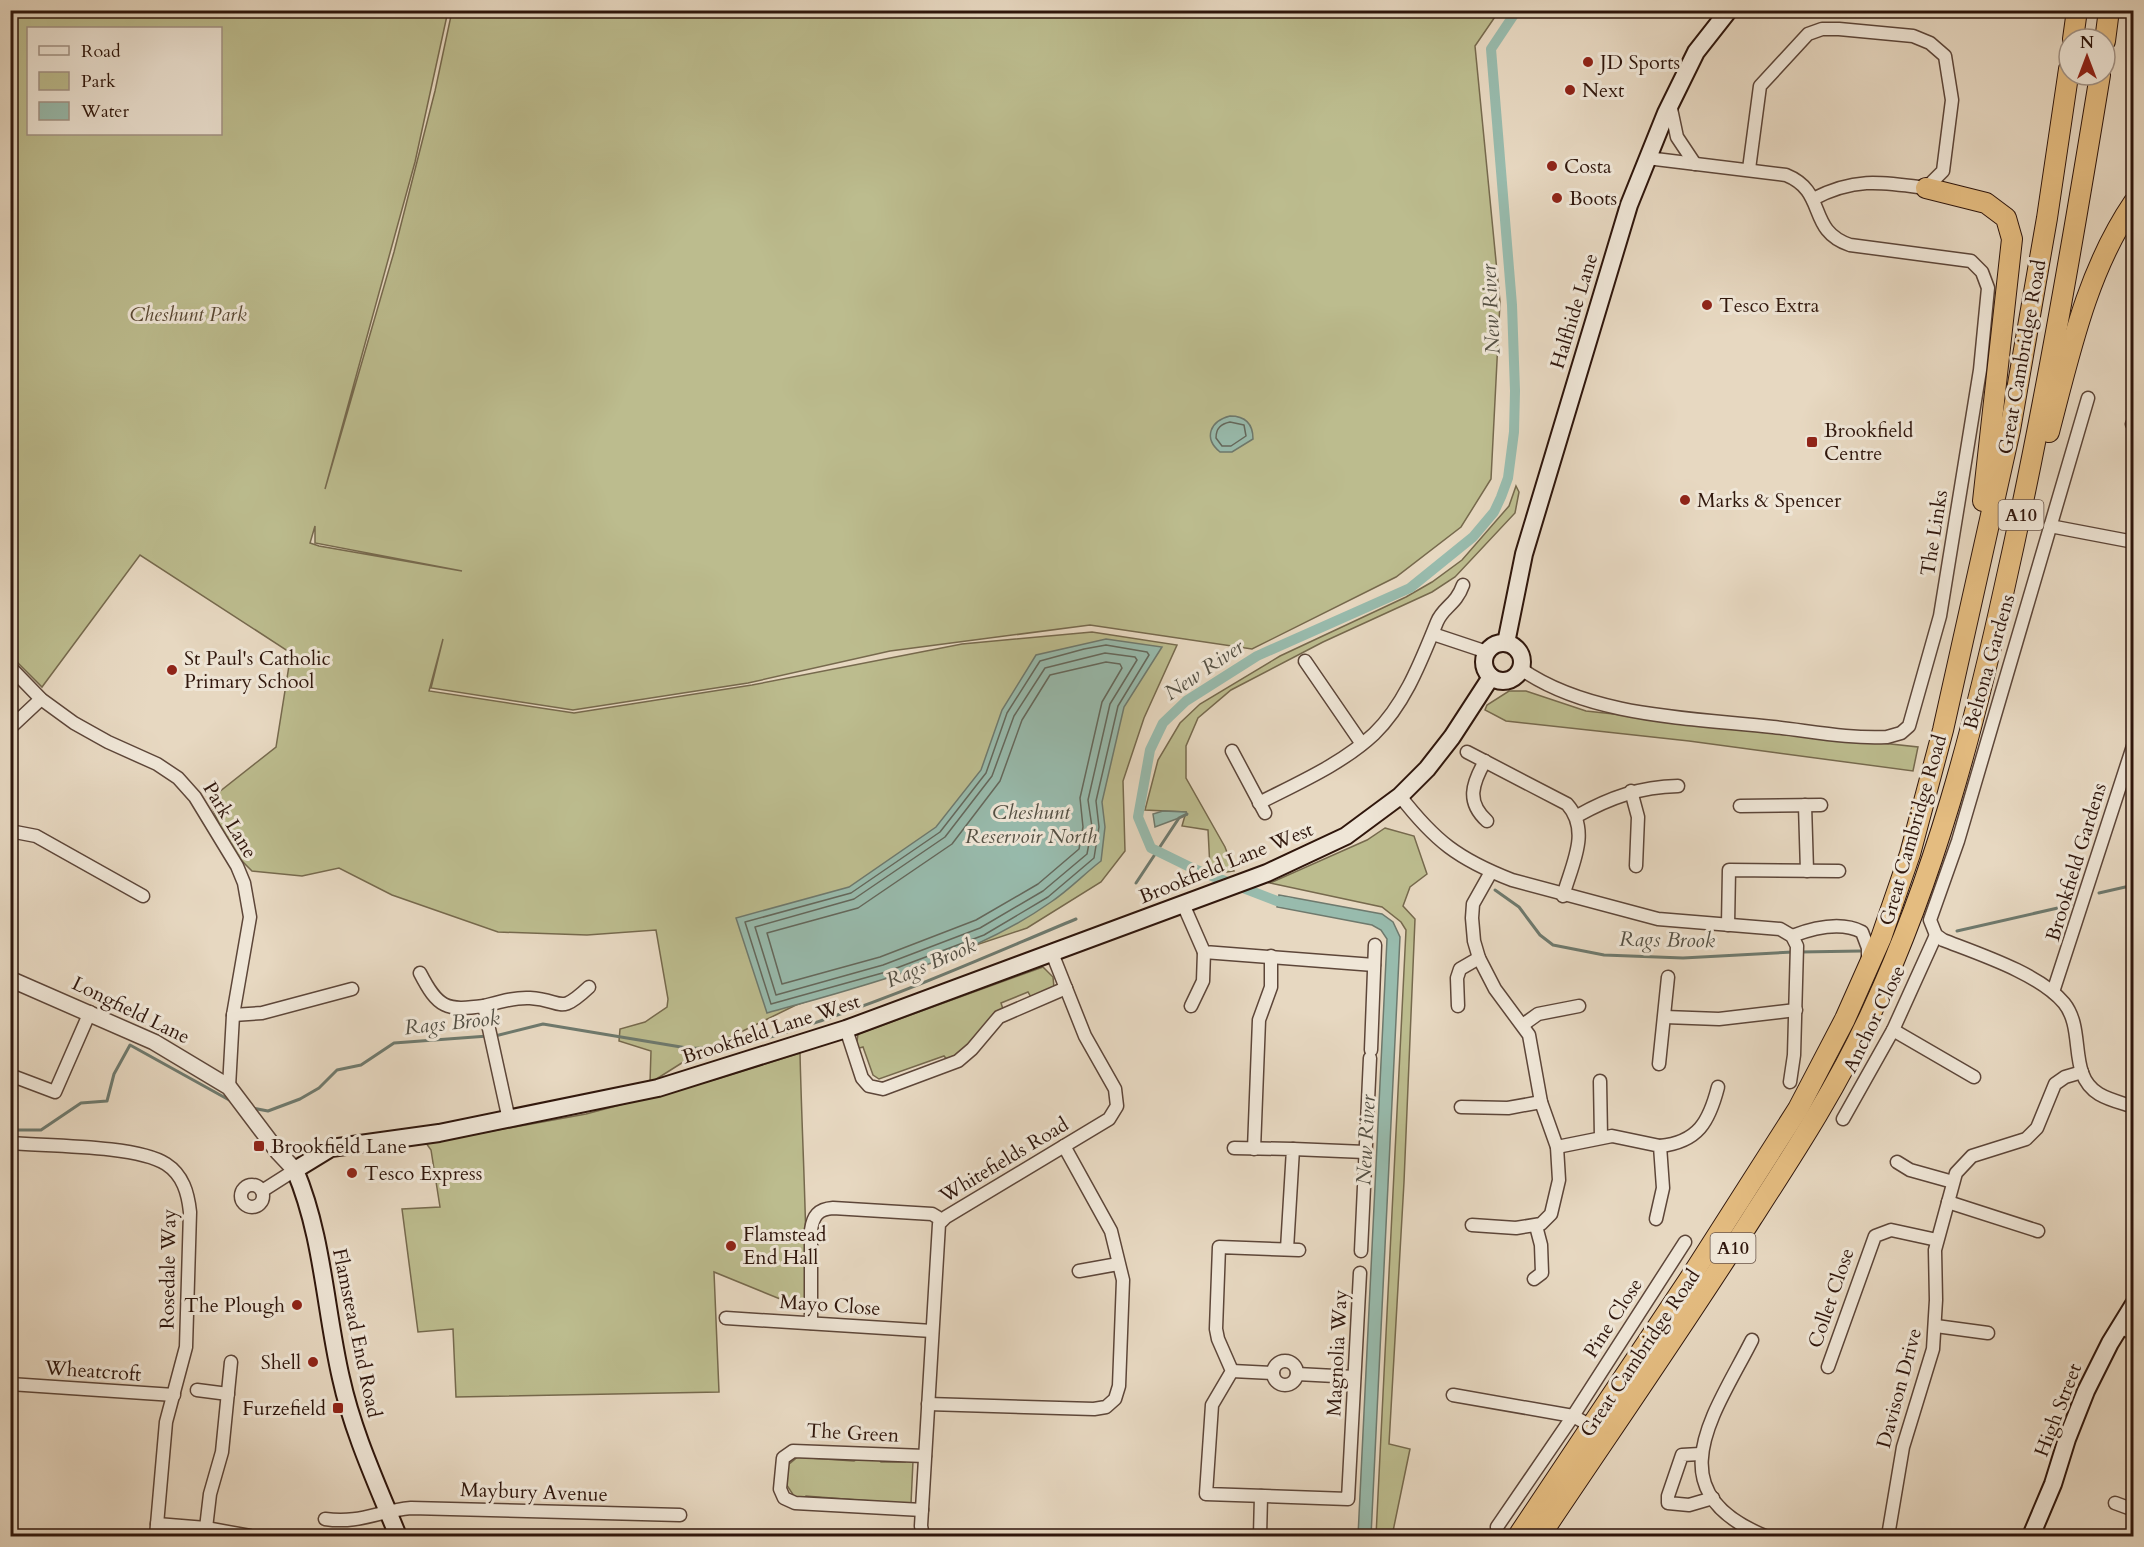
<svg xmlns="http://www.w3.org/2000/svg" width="2144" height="1547" viewBox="0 0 2144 1547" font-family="Cardo,serif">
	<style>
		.green { fill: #bcbc8e; stroke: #76694d; stroke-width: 1.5; fill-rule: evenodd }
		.water { fill: #98bbad; stroke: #6e796d; stroke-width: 1.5 }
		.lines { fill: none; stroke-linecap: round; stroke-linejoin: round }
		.shore { stroke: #64685c; stroke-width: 1.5 }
		.stream { stroke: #6e796d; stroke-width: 3 }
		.canal { stroke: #98bbad; stroke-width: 10 }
		.minor-casing { stroke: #5d4639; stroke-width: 15 }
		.tertiary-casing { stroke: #5d4639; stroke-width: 18 }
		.secondary-casing { stroke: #2f160c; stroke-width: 20 }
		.trunk-casing { stroke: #2f160c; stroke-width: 22 }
		.minor { stroke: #efe6d7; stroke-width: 12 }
		.tertiary { stroke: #efe6d7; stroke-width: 15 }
		.secondary { stroke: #efe6d7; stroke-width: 16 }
		.trunk { stroke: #e4bc80; stroke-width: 20 }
		.poi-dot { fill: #8f2418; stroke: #efe6d7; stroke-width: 2 }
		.labels { text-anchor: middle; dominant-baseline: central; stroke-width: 6; stroke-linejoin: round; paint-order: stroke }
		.shield { fill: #efe6d7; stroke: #695449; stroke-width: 1.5 }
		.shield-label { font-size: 18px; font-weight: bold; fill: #2f160c }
		.poi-label { font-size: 20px; fill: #2f160c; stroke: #efe6d7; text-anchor: start }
		.street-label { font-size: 20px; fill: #2f160c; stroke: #efe6d7 }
		.park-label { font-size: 20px; font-style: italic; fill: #594833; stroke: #efe6d7 }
		.water-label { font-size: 21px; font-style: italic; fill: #545044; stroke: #efe6d7 }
	</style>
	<rect width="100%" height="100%" fill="#e7d8c1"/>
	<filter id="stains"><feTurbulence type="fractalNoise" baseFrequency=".00333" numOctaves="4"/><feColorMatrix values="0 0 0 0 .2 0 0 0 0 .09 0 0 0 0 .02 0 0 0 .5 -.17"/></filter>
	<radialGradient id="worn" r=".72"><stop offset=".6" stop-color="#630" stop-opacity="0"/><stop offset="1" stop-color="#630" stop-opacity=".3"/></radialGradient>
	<g class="green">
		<path d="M10 11H448L415 162 325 489 394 252 435 91 452 11H1499L1475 46 1500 302 1491 479 1461 527 1396 577 1252 649 1090 625 890 651 748 683 573 710 431 688 443 639 429 691 574 713 752 685 962 644 1092 632 1177 645 1144 718 1123 781 1125 851 1101 882 1027 928 796 1005 696 1054 650 1083 651 1051 619 1041 620 1029 645 1022 667 1007 668 999 656 930 587 935 498 932 392 895 339 868 302 876 252 871 239 858 222 831 209 800 276 747 291 653 140 555 42 687 11 656ZM28 28H220V134H28ZM315 526V543L462 571 319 546 310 543Z"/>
		<path d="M1516 486 1519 492 1515 513 1455 577 1432 592 1323 642 1231 690 1198 718 1186 746V778L1225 847 1234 871 1227 872 1210 868 1208 830 1182 826 1186 812 1145 810 1158 760 1180 723 1200 704 1280 656 1406 597 1432 582 1462 560 1509 506Z"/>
		<path d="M1509 691H1526L1586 711 1918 747 1913 771 1689 741 1506 721 1485 710 1487 705Z"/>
		<path d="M1385 828 1414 836 1427 874 1410 887 1403 906 1415 919 1404 1182 1389 1444 1410 1449 1392 1536H1376L1406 930 1401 922 1382 907 1270 883 1367 840Z"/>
		<path d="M1043 967 1053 977 1054 988 1032 999 1028 992 1001 1003 1003 1009 973 1043 949 1062 944 1056 879 1079 873 1075 863 1047 856 1049 858 1034Z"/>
		<path d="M800 1053C802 1139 807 1225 807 1310L714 1272 719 1392 456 1397 453 1329 418 1332 402 1209 440 1207 431 1150 426 1143 586 1114 717 1079Z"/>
		<path d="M809 1454 810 1458 854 1461 861 1457H877L881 1462H905V1459L913 1461 911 1504 806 1496 805 1500 794 1496 786 1484 788 1465 800 1455Z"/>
	</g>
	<g class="water">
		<path d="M1230 416C1245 416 1253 423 1253 439L1232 452H1220C1203 438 1210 421 1230 416Z"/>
		<path d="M1106 639 1162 647 1124 707 1102 802 1105 827 1101 861C1084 874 1069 890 1051 902 969 960 863 986 767 1013L736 918 849 887 936 827 981 770 1002 710 1036 655Z"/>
		<path d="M1163 811 1186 812 1187 815 1155 827 1153 814Z"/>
		<path d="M1279 895 1382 914 1393 922 1400 937 1371 1536H1358L1387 939 1381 930 1372 925 1277 907Z"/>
	</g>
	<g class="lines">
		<g class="shore">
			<path d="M1230 422 1244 425 1246 436 1231 446H1222L1216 438C1216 428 1221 424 1230 422Z"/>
			<path d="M1106 645 1147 652 1149 655 1118 706 1096 801 1099 827 1094 858 1048 897 984 935 886 972 771 1004 745 922 851 893 940 832 986 773 1007 713 1040 661 1084 649Z"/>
			<path d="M1105 653 1135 657 1137 660 1110 704 1088 800 1092 827 1087 854 1043 891 980 928 883 965 776 995 755 927 854 899 945 837 992 776 1014 716 1045 668Z"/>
			<path d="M1106 662 1120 664 1122 668 1102 702 1080 798 1083 827 1079 849 1038 884 976 920 880 957 782 984 767 933 858 908 952 844 1000 781 1022 720 1050 675Z"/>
		</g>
		<g class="stream">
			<path d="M1136 883 1179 818 1187 814"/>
			<path d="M1495 890 1519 907 1540 935 1553 945 1604 955 1683 958 1793 952"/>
			<path d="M2099 893 2134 885"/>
			<path d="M1957 931 2071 905"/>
			<path d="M1800 952 1861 951"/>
			<path d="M495 1036 543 1024 687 1048"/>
			<path d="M690 1048C737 1050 779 1035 823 1020 909 991 992 954 1076 919"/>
			<path d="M252 1108 268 1111 300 1099 319 1088 337 1070 361 1065 394 1043 488 1036"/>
			<path d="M10 1130H41L81 1103 107 1101 114 1074 130 1045 231 1101"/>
		</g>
		<path class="canal" d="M1291 903 1277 901 1194 869 1151 848 1138 817 1150 750 1163 723 1186 701 1257 656 1410 588 1473 537 1494 512 1501 497 1508 478 1514 432 1515 391 1512 305 1491 49 1517 10"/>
		<defs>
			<g id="minor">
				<path d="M1670 104 1677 137 1695 164"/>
				<path d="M1749 169 1760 86 1808 34 1822 29H1839L1913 36 1930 43 1945 56 1952 100 1943 171 1926 188C1882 182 1855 177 1813 199"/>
				<path d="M2088 398 1958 841 1930 920 1936 935 1943 940C1979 954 2040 974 2064 1003 2086 1030 2067 1075 2099 1094 2109 1100 2122 1103 2134 1107"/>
				<path d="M2132 424H2134"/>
				<path d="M2050 526 2134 542"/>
				<path d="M1433 634 1487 652"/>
				<path d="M1305 661 1362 744"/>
				<path d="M10 667 41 699 74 723 108 742 157 764 178 778 195 797 237 866 244 883 250 917 233 1015 229 1087"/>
				<path d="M1521 669C1590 717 1691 718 1773 727 1810 731 1849 739 1887 737L1901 733 1909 726 1940 616 1980 370 1988 288 1982 272 1971 261 1850 245C1806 230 1828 192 1786 175L1647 158"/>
				<path d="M10 728 41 699"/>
				<path d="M1232 751 1265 813"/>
				<path d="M1467 752 1567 804C1591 831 1572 864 1563 896"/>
				<path d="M1485 761C1472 784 1466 802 1487 821"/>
				<path d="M1631 791 1638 817 1636 866"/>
				<path d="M1400 796C1435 841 1458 859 1512 880L1658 919 1780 929 1792 936 1797 946 1794 1055 1790 1082"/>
				<path d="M1259 803C1298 783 1342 764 1374 734 1405 704 1421 661 1437 622 1443 607 1456 605 1463 585"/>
				<path d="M1805 805 1807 871"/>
				<path d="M1740 806 1821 805"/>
				<path d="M1577 816C1611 797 1640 787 1678 786"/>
				<path d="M10 831 36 836 143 896"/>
				<path d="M1183 904 1204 952 1374 965"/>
				<path d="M1728 925 1729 870 1839 871"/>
				<path d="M1792 936C1813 928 1841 921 1862 932L1868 948V959"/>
				<path d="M420 973C438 1008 446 1011 484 1006L509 1120"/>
				<path d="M2053 992 2134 743"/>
				<path d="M484 1006C499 1002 515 997 530 998 564 1000 558 1016 589 987"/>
				<path d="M1191 1006 1203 981 1204 952"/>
				<path d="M1458 1006 1457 978 1460 969 1479 958"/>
				<path d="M233 1015 262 1013 352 989"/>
				<path d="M1665 1017 1719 1019 1796 1010"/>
				<path d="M1524 1024 1538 1014 1579 1006"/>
				<path d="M846 1029 862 1078 869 1086 883 1089 958 1061 972 1049 999 1017 1066 988"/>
				<path d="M1893 1030 1974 1077"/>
				<path d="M1371 1050 1375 945"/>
				<path d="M1659 1064 1668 977"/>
				<path d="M10 1075 55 1092 90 1012"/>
				<path d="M1600 1081 1601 1137"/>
				<path d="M1461 1107 1508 1108 1541 1102"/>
				<path d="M1843 1119 1893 1030 1936 935"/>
				<path d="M10 1143C47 1146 137 1145 166 1164 183 1175 188 1193 190 1212L186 1347 166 1422 156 1536"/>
				<path d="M1660 1146C1698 1142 1709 1122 1718 1087"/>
				<path d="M1557 1147 1612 1136 1660 1146 1663 1188 1656 1219"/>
				<path d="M1234 1148 1293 1149 1287 1249"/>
				<path d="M1254 1149 1259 1020 1271 987V956"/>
				<path d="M1293 1149 1365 1152"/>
				<path d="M1897 1162 1910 1170 1953 1182"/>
				<circle cx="252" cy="1196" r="11"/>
				<path d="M262 1191 295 1170"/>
				<path d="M1948 1202 2038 1231"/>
				<path d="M1472 1225 1516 1228 1541 1224 1551 1214 1559 1180 1557 1147 1541 1102 1529 1035 1495 989 1479 958 1474 941 1472 918 1473 904 1491 872"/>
				<path d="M1299 1250 1219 1247 1216 1329 1218 1339 1232 1371 1212 1405 1206 1494 1348 1499 1360 1273"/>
				<path d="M1361 1251 1370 1058"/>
				<path d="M1079 1271 1118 1264"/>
				<path d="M1534 1279 1542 1273 1541 1245 1536 1226"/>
				<path d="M726 1318 932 1331"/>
				<path d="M811 1323V1230C813 1216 818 1209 833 1208L932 1214 942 1220"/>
				<path d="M1936 1326 1988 1333"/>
				<path d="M2120 1327 2134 1334"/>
				<path d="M1752 1340C1715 1413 1654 1491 1765 1536"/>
				<circle cx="1285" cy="1373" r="12"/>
				<path d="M1828 1367 1875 1236 1891 1230 1937 1240"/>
				<path d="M1232 1371 1273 1373"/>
				<path d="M1297 1374 1354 1377"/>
				<path d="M10 1384 174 1395"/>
				<path d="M197 1390 228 1394"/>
				<path d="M1453 1395 1573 1416 1591 1426"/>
				<path d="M928 1404 1094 1409 1106 1407 1115 1399 1119 1386 1123 1280 1111 1231 1064 1146"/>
				<path d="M1700 1454 1682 1455 1668 1496V1503L1689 1505 1713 1498"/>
				<path d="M2115 1503 2134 1510"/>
				<path d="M922 1510 795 1503 784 1498 780 1489 783 1458 793 1451 925 1456"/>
				<path d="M325 1519C360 1524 378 1511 411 1508L680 1515"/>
				<path d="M157 1524 206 1528 250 1536"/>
				<path d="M1497 1527 1573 1416 1685 1242"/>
				<path d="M206 1528 210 1494 222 1452 231 1362"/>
				<path d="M923 1536 921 1526 939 1224 946 1217 1109 1119 1117 1106 1115 1089 1085 1036 1052 953"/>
				<path d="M1260 1536 1261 1496"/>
				<path d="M1888 1536 1903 1447 1933 1349 1936 1300 1935 1250 1956 1173 1972 1156 2026 1139 2037 1128 2055 1084 2065 1077 2082 1072"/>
			</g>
			<path id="tertiary" d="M10 979 154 1042 229 1087 278 1152 295 1170"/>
			<g id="secondary">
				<circle cx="1503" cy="662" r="19"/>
				<path d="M1506 643 1524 554 1629 205 1666 113 1696 52 1729 10"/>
				<path d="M398 1536C377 1484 353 1433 341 1378 325 1309 323 1236 295 1170L331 1148 439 1133 658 1088 846 1029 1267 873 1346 836 1400 796 1427 769 1452 737 1491 677"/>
				<path d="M2031 1536 2053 1484 2067 1439 2086 1391 2110 1343 2134 1304"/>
			</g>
			<g id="trunk">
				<path d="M2073 39 2077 10"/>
				<path d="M2105 41 2109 10"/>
				<path d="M1926 188 1986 203 2006 218 2012 239 1983 501"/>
				<path d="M2049 432C2070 352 2087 271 2134 202"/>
				<path d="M1518 1536 1690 1278 1798 1109 1845 1019 1881 938 1910 854 1943 730 2010 430 2047 218 2069 69"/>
				<path d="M1540 1536C1611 1430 1684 1325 1752 1218 1796 1150 1839 1084 1872 1011 1935 875 1973 731 2005 585 2043 416 2072 246 2100 75"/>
			</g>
		</defs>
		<use href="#minor" class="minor-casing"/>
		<use href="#tertiary" class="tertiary-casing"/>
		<use href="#secondary" class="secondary-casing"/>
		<use href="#trunk" class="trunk-casing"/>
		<use href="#minor" class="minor"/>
		<use href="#tertiary" class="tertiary"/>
		<use href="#secondary" class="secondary"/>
		<use href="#trunk" class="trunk"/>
	</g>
	<g class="poi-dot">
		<circle cx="1588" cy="62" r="6"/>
		<circle cx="1570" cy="90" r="6"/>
		<circle cx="1552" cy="166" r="6"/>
		<circle cx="1557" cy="198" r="6"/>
		<circle cx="1707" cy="305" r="6"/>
		<rect x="1806" y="436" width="12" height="12" rx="3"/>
		<circle cx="1685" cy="500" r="6"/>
		<circle cx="172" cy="670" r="6"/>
		<rect x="253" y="1140" width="12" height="12" rx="3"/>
		<circle cx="352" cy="1173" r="6"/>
		<circle cx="731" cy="1246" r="6"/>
		<circle cx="297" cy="1305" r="6"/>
		<circle cx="313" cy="1362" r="6"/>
		<rect x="332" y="1402" width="12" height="12" rx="3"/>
	</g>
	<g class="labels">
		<g class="shield">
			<rect x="1998.5" y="500" width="45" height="30" rx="4.5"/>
			<rect x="1710.5" y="1233" width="45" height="30" rx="4.5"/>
		</g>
		<g class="shield-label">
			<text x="2021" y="515">A10</text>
			<text x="1733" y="1248">A10</text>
		</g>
		<g class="poi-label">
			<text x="1600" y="62">JD Sports</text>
			<text x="1582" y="90">Next</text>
			<text x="1564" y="166">Costa</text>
			<text x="1569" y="198">Boots</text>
			<text x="1719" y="305">Tesco Extra</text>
			<text x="1824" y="430">Brookfield<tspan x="1824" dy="23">Centre</tspan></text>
			<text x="1697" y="500">Marks &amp; Spencer</text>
			<text x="184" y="658">St Paul's Catholic<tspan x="184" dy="23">Primary School</tspan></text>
			<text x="271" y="1146">Brookfield Lane</text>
			<text x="364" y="1173">Tesco Express</text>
			<text x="743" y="1234">Flamstead<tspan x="743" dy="23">End Hall</tspan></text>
			<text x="285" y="1305" text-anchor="end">The Plough</text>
			<text x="301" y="1362" text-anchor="end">Shell</text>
			<text x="326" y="1408" text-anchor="end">Furzefield</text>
		</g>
		<g class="street-label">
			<text transform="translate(1574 311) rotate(-73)">Halfhide Lane</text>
			<text transform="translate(2022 357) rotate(-80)">Great Cambridge Road</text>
			<text transform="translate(1934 533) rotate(-81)">The Links</text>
			<text transform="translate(1989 662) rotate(-74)">Beltona Gardens</text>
			<text transform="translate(230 820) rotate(59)">Park Lane</text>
			<text transform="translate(1913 830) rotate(-74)">Great Cambridge Road</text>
			<text transform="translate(2076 862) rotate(-73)">Brookfield Gardens</text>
			<text transform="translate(1226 863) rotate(-22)">Brookfield Lane West</text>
			<text transform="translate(131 1010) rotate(26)">Longfield Lane</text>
			<text transform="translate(1874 1019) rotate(-64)">Anchor Close</text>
			<text transform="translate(771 1029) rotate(-18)">Brookfield Lane West</text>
			<text transform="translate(1004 1160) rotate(-31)">Whitefields Road</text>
			<text transform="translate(168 1269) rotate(-89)">Rosedale Way</text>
			<text transform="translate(1831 1298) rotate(-71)">Collet Close</text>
			<text transform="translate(830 1305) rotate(4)">Mayo Close</text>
			<text transform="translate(1613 1318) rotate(-57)">Pine Close</text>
			<text transform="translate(357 1333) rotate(78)">Flamstead End Road</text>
			<text transform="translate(1337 1353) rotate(-87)">Magnolia Way</text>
			<text transform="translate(1640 1353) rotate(-56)">Great Cambridge Road</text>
			<text transform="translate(93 1371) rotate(4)">Wheatcroft</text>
			<text transform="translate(1899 1388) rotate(-75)">Davison Drive</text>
			<text transform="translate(2058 1410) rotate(-69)">High Street</text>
			<text transform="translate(853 1433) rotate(3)">The Green</text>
			<text transform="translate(534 1492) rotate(2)">Maybury Avenue</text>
		</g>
		<g class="park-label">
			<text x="188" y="314">Cheshunt Park</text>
		</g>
		<g class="water-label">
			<text transform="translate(1491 309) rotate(-93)">New River</text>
			<text transform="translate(1204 670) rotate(-34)">New River</text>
			<text x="1031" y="812">Cheshunt<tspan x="1031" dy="24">Reservoir North</tspan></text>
			<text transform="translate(1667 940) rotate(1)">Rags Brook</text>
			<text transform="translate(931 963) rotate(-23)">Rags Brook</text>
			<text transform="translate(452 1023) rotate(-6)">Rags Brook</text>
			<text transform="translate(1366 1140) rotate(-87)">New River</text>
		</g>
	</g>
	<rect width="2144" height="1547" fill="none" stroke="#e7d8c1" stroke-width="36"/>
	<rect x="12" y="12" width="2120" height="1523" fill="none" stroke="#2f160c" stroke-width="3"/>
	<rect x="18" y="18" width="2108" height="1511" fill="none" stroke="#2f160c" stroke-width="1.5"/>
	<rect x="27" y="27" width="195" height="108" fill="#efe6d7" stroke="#a29386" stroke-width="1.5"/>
	<rect x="39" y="46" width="30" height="9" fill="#efe6d7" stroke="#a29386" stroke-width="1.5"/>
	<text x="81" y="57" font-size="18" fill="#2f160c">Road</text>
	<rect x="39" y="72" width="30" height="18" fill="#bcbc8e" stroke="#a29386" stroke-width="1.5"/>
	<text x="81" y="87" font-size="18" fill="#2f160c">Park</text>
	<rect x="39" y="102" width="30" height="18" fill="#98bbad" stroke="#a29386" stroke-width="1.5"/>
	<text x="81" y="117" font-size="18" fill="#2f160c">Water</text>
	<g transform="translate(2087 57)"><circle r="28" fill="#efe6d7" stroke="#a29386" stroke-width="1.5"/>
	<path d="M0-4.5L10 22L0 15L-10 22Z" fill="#8f2418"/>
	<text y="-9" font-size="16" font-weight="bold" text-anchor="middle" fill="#2f160c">N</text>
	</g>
	<rect width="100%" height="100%" filter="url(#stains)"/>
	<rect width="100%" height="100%" fill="url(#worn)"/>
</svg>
